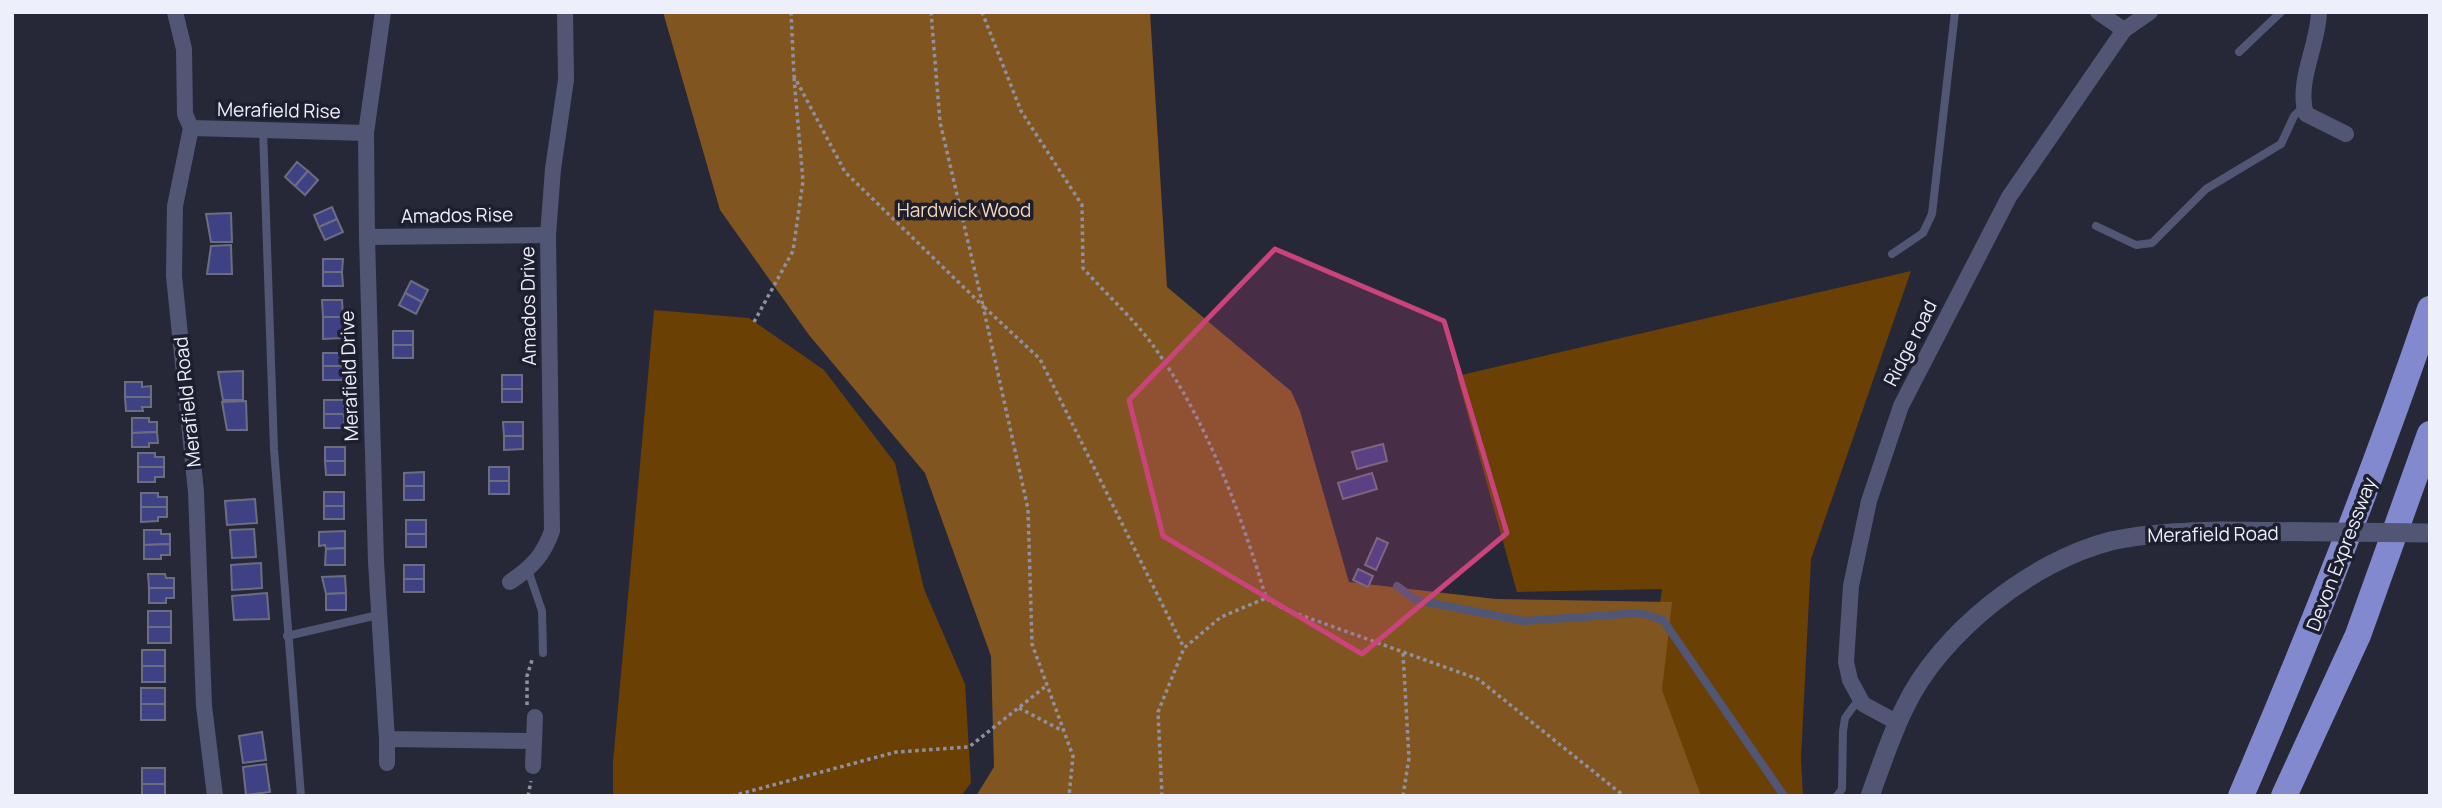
<svg xmlns="http://www.w3.org/2000/svg" width="2442" height="808" viewBox="0 0 2442 808" font-family="Manrope,sans-serif">
	<style>
		.green { fill: #6a4004 }
		.forest { fill: #815520 }
		.building { fill: #3f4185; stroke: #6b6e81; stroke-width: 2 }
		.lines { fill: none; stroke-linecap: round; stroke-linejoin: round }
		.path { stroke: #8f919f; stroke-width: 3.5; stroke-dasharray: 3.5 3.5; stroke-linecap: butt }
		.service { stroke: #525675; stroke-width: 8 }
		.minor { stroke: #525675; stroke-width: 16 }
		.tertiary { stroke: #525675; stroke-width: 19 }
		.trunk { stroke: #8289ce; stroke-width: 26 }
		.tertiary-bridge { stroke: #525675; stroke-width: 19 }
		.marked { fill: #cb437b; fill-opacity: 0.2; stroke: #cb437b; stroke-width: 5; stroke-linejoin: round }
		.labels { text-anchor: middle; dominant-baseline: central; stroke-width: 7; stroke-linejoin: round; paint-order: stroke }
		.street-label { font-size: 19px; fill: #edeffa; stroke: #1d1e2e }
		.park-label { font-size: 19px; fill: #f8d8b7; stroke: #1d1e2e }
	</style>
	<rect width="100%" height="100%" fill="#262838"/>
	<g class="green">
		<path d="M1911 271 1811 559 1801 758 1803 796H1680L1647 695 1662 589 1517 592 1457 376Z"/>
		<path d="M654 310 749 318 824 370 895 463 924 589 965 684 971 783 961 796H613V762Z"/>
	</g>
	<path class="forest" d="M663 12H1150L1167 287 1291 391 1300 411 1349 582 1496 599 1672 602 1662 690 1701 796H976L994 767 991 656 925 473 809 335 720 210Z"/>
	<g class="building">
		<path d="M297 162 308 171 295 186 285 177Z"/>
		<path d="M308 171 318 180 305 195 295 186Z"/>
		<path d="M332 207 337 219 319 227 314 215Z"/>
		<path d="M231 213 232 242H211L206 214Z"/>
		<path d="M337 219 343 232 325 240 319 227Z"/>
		<path d="M231 245 232 274H207L211 246Z"/>
		<path d="M323 259H343L342 272H323Z"/>
		<path d="M323 272H342L343 286H323Z"/>
		<path d="M411 281 428 290 422 302 405 293Z"/>
		<path d="M405 293 422 302 416 314 399 305Z"/>
		<path d="M322 300H342L343 317H323Z"/>
		<path d="M323 317H343V338L323 339Z"/>
		<rect x="393" y="331" width="20" height="14"/>
		<rect x="393" y="345" width="20" height="13"/>
		<rect x="323" y="353" width="20" height="13"/>
		<rect x="323" y="366" width="20" height="14"/>
		<path d="M243 371V400H223L218 372Z"/>
		<rect x="502" y="375" width="20" height="14"/>
		<path d="M125 382H142V387L151 386V397H125Z"/>
		<rect x="502" y="389" width="20" height="13"/>
		<path d="M125 397H151V407H142L143 411H126Z"/>
		<rect x="324" y="400" width="20" height="14"/>
		<path d="M246 401 247 430H227L222 402Z"/>
		<rect x="324" y="414" width="20" height="14"/>
		<path d="M132 418H149V422H157V432L132 433Z"/>
		<path d="M503 422H523V436H504Z"/>
		<path d="M157 432 158 443H149V447H132V433Z"/>
		<path d="M504 436H523V449L504 450Z"/>
		<path d="M1383 444 1387 461 1357 469 1352 452Z"/>
		<rect x="325" y="447" width="20" height="14"/>
		<path d="M138 453H155V457H164V467H138Z"/>
		<path d="M325 461H345V475H326Z"/>
		<path d="M138 467H164V477H155V482H138Z"/>
		<rect x="489" y="467" width="20" height="14"/>
		<path d="M424 472V486H404V473Z"/>
		<path d="M1372 473 1377 489 1343 499 1338 483Z"/>
		<rect x="489" y="481" width="20" height="13"/>
		<rect x="404" y="486" width="20" height="14"/>
		<rect x="324" y="492" width="20" height="14"/>
		<path d="M141 493H158V497H167V507H141Z"/>
		<path d="M255 499 257 523 227 525 225 501Z"/>
		<rect x="324" y="506" width="20" height="13"/>
		<path d="M141 507H167V517H158V521L141 522Z"/>
		<rect x="406" y="520" width="20" height="14"/>
		<path d="M254 529 256 557 232 558 230 530Z"/>
		<path d="M144 530H161V534H170V544L144 545Z"/>
		<path d="M345 531V548L326 549 325 545 319 546V532Z"/>
		<rect x="406" y="534" width="20" height="13"/>
		<path d="M1377 538 1388 543 1376 570 1365 565Z"/>
		<path d="M170 544V555H161V559H144V545Z"/>
		<path d="M345 548V565H325L326 549Z"/>
		<path d="M261 563 262 588 232 590 231 565Z"/>
		<rect x="404" y="565" width="20" height="14"/>
		<path d="M1358 569 1373 576 1368 587 1353 580Z"/>
		<path d="M148 574H165L166 578H174V588H149Z"/>
		<path d="M345 576 346 593 326 594 322 577Z"/>
		<rect x="404" y="579" width="20" height="13"/>
		<path d="M149 588H174V598H166V603H149Z"/>
		<path d="M267 593 269 619 234 620 232 596Z"/>
		<path d="M346 593V610H326V594Z"/>
		<rect x="148" y="611" width="23" height="16"/>
		<rect x="148" y="627" width="23" height="16"/>
		<rect x="142" y="650" width="23" height="16"/>
		<rect x="142" y="666" width="23" height="16"/>
		<rect x="141" y="688" width="24" height="16"/>
		<rect x="141" y="704" width="24" height="16"/>
		<path d="M262 732 266 760 243 763 239 736Z"/>
		<path d="M266 764 270 792 246 795 243 767Z"/>
		<rect x="142" y="768" width="23" height="16"/>
		<rect x="142" y="784" width="23" height="12"/>
	</g>
	<g class="lines">
		<g class="path">
			<path d="M791 12 794 76 845 172 983 306 1028 509 1032 644 1073 756 1069 796"/>
			<path d="M931 12 940 122 983 306 1040 359 1184 648"/>
			<path d="M982 12 1021 111 1082 205 1083 268C1105 293 1132 317 1152 344 1205 416 1241 513 1266 598L1284 609 1478 679 1624 796"/>
			<path d="M754 322 793 251 803 181 794 78"/>
			<path d="M527 705V676L533 657"/>
			<path d="M1019 708 1063 731"/>
			<path d="M528 796 531 781"/>
			<path d="M732 796 896 752 969 747 1046 686"/>
			<path d="M1162 796 1158 712 1184 648 1221 617 1266 598"/>
			<path d="M1403 796 1409 758 1403 653"/>
		</g>
		<g class="service">
			<path d="M2239 52 2281 12"/>
			<path d="M263 130 274 449 301 796"/>
			<path d="M2096 226 2136 245 2152 243 2206 189 2281 144 2294 116 2304 106"/>
			<path d="M1892 254 1923 233 1932 214 1955 12"/>
			<path d="M528 570 542 611 543 653"/>
			<path d="M1397 586 1416 600 1524 621 1640 613 1663 620 1784 796"/>
			<path d="M287 636 378 615"/>
			<path d="M1837 796 1842 789 1843 731 1845 718 1859 699"/>
		</g>
		<g class="minor">
			<path d="M175 12 184 49 185 114 191 128 175 206 174 276 196 492 204 706 215 796"/>
			<path d="M383 12 366 133 367 237 376 562 387 739 534 741"/>
			<path d="M2098 12 2124 30"/>
			<path d="M2319 12C2318 46 2296 82 2306 114L2346 134"/>
			<path d="M191 128 366 133"/>
			<path d="M367 237 548 235"/>
			<path d="M510 582C532 567 543 556 552 531L548 235 553 169 566 80 565 12"/>
			<path d="M1898 723 1863 704 1850 680 1846 662 1851 586 1869 501 1901 406 2009 197 2124 30 2150 12"/>
			<path d="M387 763V739"/>
			<path d="M533 766 535 717"/>
		</g>
		<path class="tertiary" d="M1870 796C1881 766 1891 735 1905 707 1940 633 2032 561 2111 541 2148 533 2184 532 2222 531"/>
		<g class="trunk">
			<path d="M2241 796C2310 635 2374 474 2430 309"/>
			<path d="M2284 796 2358 635 2430 434"/>
		</g>
		<path class="tertiary-bridge" d="M2222 531 2430 533"/>
	</g>
	<path class="marked" d="M1275 249 1444 321 1507 533 1362 654 1163 536 1129 400Z"/>
	<g class="labels">
		<g class="street-label">
			<text transform="translate(279 110) rotate(1)">Merafield Rise</text>
			<text transform="translate(457 215) rotate(-1)">Amados Rise</text>
			<text transform="translate(528 306) rotate(-91)">Amados Drive</text>
			<text transform="translate(1910 343) rotate(-63)">Ridge road</text>
			<text transform="translate(349 376) rotate(-92)">Merafield Drive</text>
			<text transform="translate(187 402) rotate(-96)">Merafield Road</text>
			<text transform="translate(2213 534) rotate(-1)">Merafield Road</text>
			<text transform="translate(2341 554) rotate(-69)">Devon Expressway</text>
		</g>
		<g class="park-label">
			<text x="964" y="210">Hardwick Wood</text>
		</g>
	</g>
	<rect width="2442" height="808" fill="none" stroke="#edeffa" stroke-width="28"/>
</svg>
